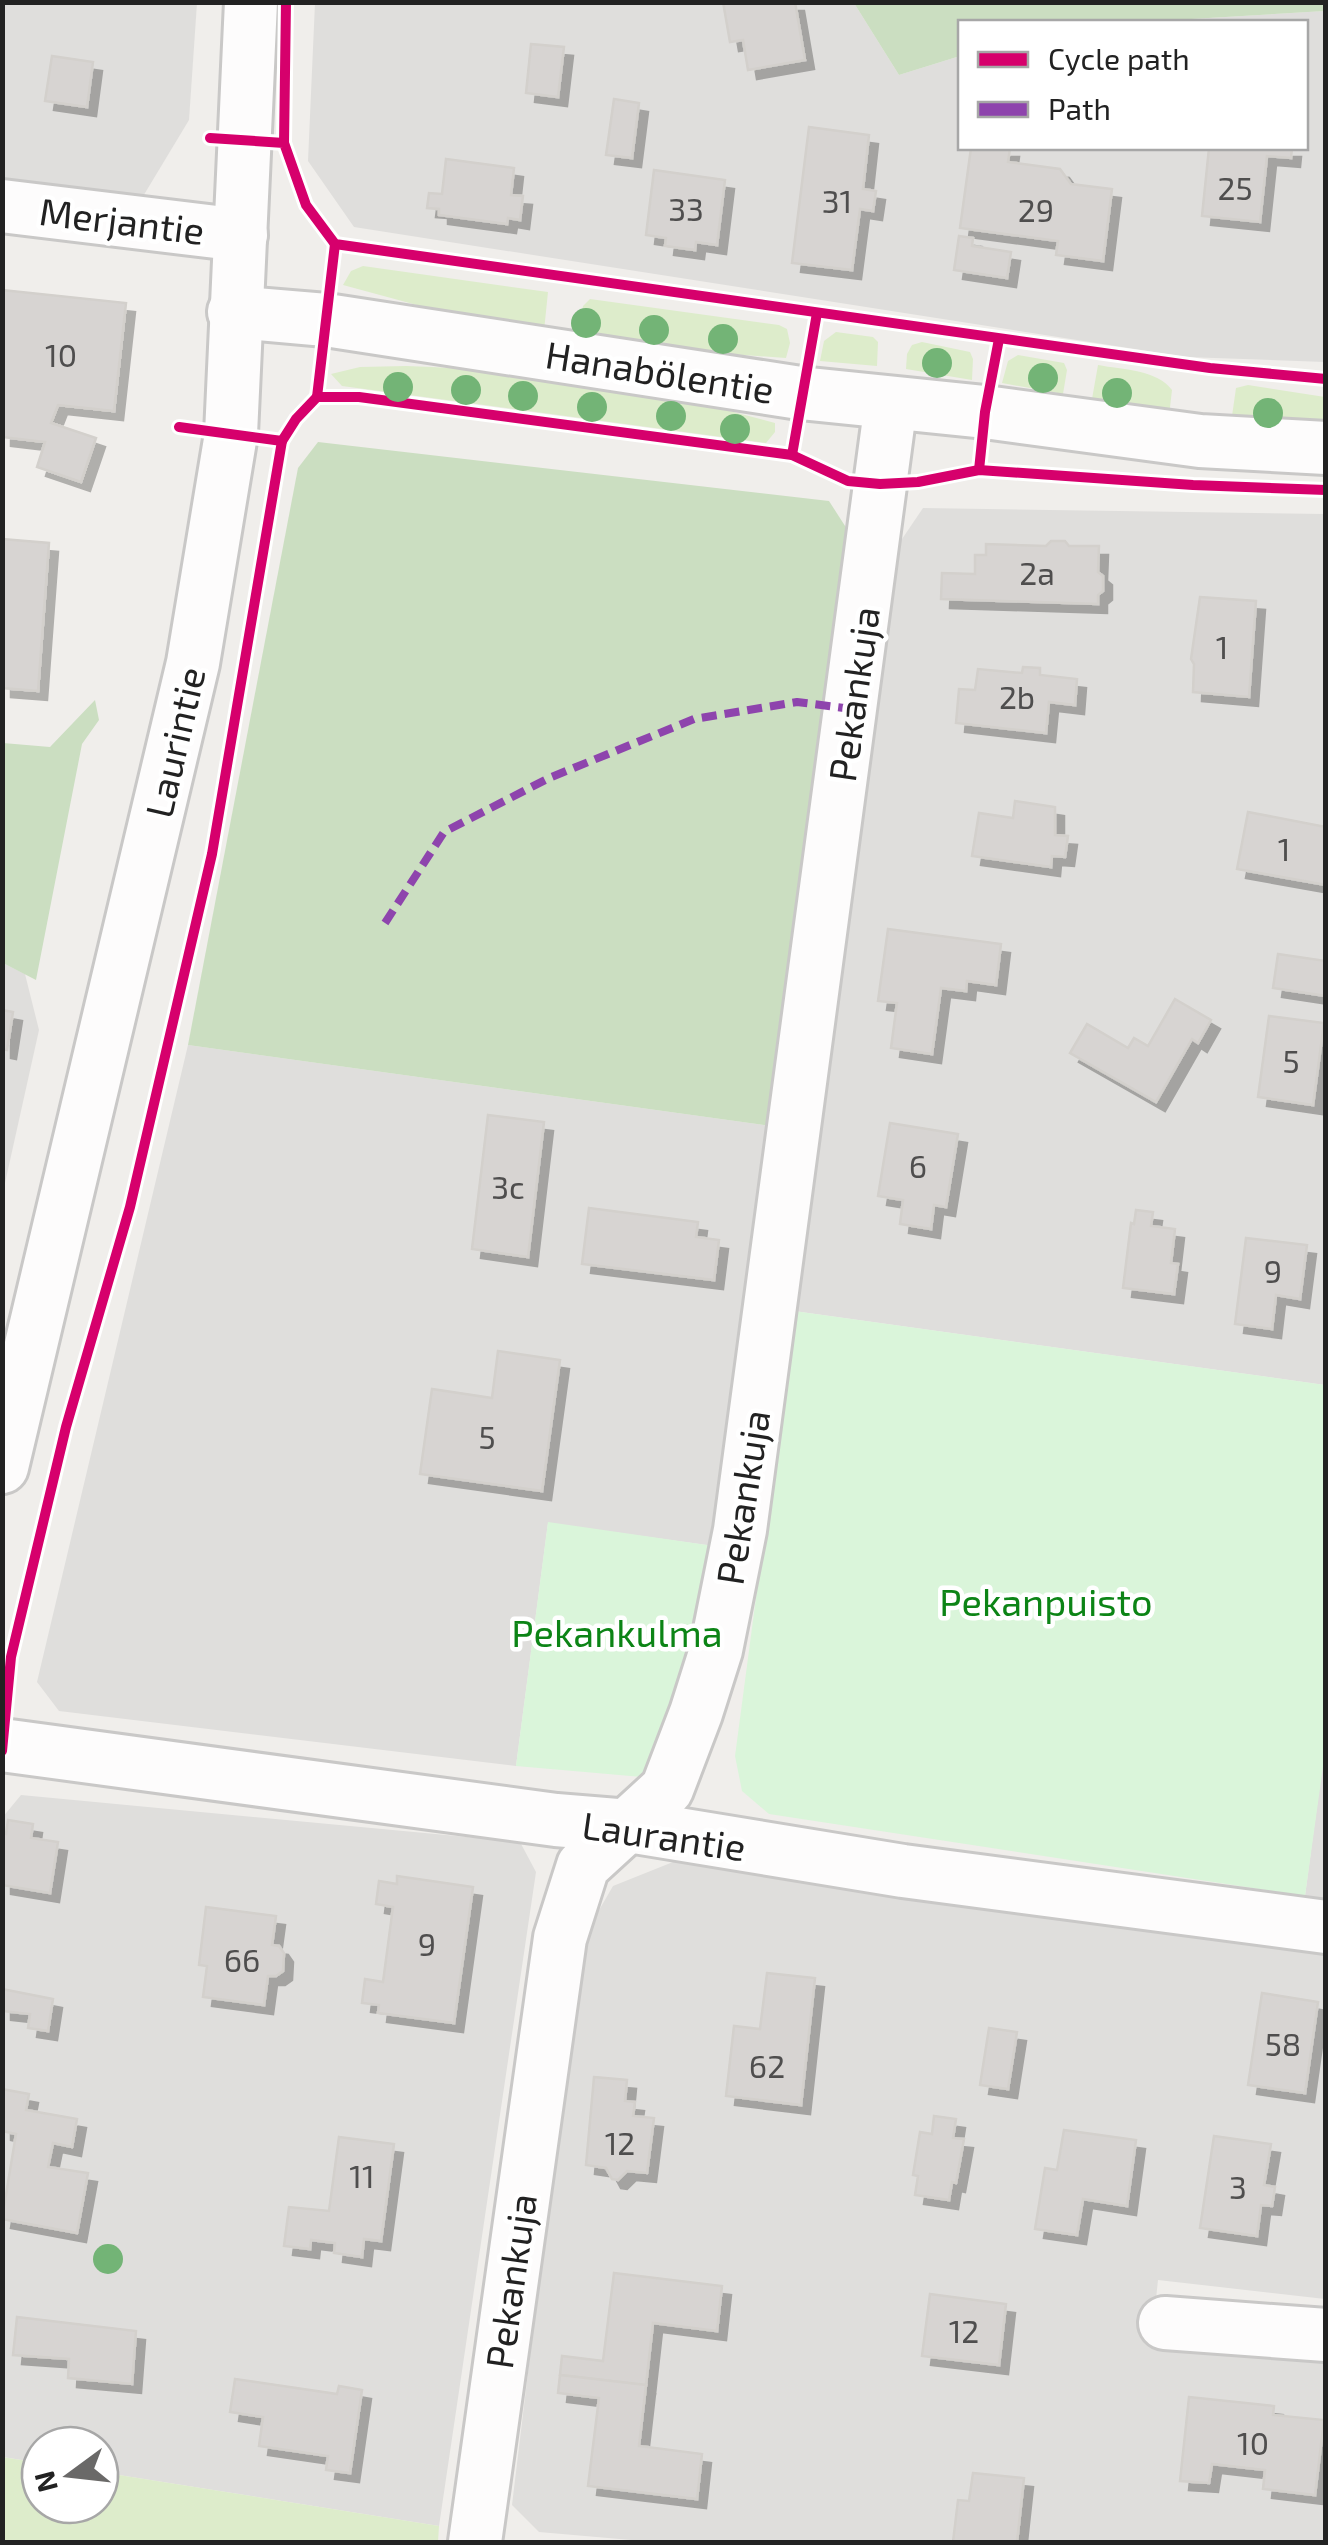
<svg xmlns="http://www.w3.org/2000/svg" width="1328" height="2545" viewBox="0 0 1328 2545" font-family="'Exo 2',sans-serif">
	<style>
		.residential { fill: #dfdedc }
		.grass { fill: #ddeccb }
		.forest { fill: #cbdec1 }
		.park { fill: #daf5da }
		.building { fill: #d7d4d2; stroke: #d3d0cc; stroke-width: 2.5; filter: url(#shadow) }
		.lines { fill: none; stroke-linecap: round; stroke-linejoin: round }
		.minor-casing { stroke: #c9c8c7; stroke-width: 58 }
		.minor { stroke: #fdfcfc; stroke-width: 52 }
		.quiet { stroke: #8e44ad; stroke-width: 8; stroke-dasharray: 15 8; stroke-linecap: butt }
		.cycleway-casing { stroke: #fff; stroke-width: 16 }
		.cycleway { stroke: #d6006c; stroke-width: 10 }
		.tree { fill: #73b476 }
		.labels { text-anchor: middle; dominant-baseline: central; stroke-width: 9; stroke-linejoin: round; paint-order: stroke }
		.number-label { font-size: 32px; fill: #4f4e4e }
		.street-label { font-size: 38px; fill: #222; stroke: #fff }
		.park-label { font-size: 38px; fill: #0c8416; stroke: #fff }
	</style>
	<defs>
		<filter id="shadow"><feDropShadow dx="9" dy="9" stdDeviation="0" flood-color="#0004"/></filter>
	</defs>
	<rect width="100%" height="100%" fill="#f0eeeb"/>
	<g class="residential">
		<path d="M3 3H197L189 120 142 198 3 179Z"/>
		<path d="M315 3H854L899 75 960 56 961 148H1306V22H1141L1325 11V362L1186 357 354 227 308 161Z"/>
		<path d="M923 508 1325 514V1385L794 1311 900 542Z"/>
		<path d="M3 963 25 974 39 1030 3 1192Z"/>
		<path d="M188 1045 771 1126 714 1546 548 1523 516 1766 59 1711 37 1682Z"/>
		<path d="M1325 1745V1899L1305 1896Z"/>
		<path d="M21 1795 520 1842 536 1872 439 2526 100 2472V2445H40V2463L3 2457 2 1818Z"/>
		<path d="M678 1860 1325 1952V2299L1158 2280 1152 2337 1325 2350V2542H654L539 2532 512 2505 580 1943 613 1886Z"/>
	</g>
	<g class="grass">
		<path d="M363 266 548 292 544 331 487 324 343 285 351 271Z"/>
		<path d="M590 299 779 325 787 329 790 343 786 358 661 349 577 337 583 306Z"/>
		<path d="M836 332 873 337 878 342 877 366 820 361 824 341Z"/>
		<path d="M922 342 970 352 973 359 972 380 906 369 907 354 912 345Z"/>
		<path d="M1018 355 1064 363 1067 370 1063 394 1002 383 1008 361Z"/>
		<path d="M1098 365C1123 370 1156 369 1172 390L1169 416 1092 399Z"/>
		<path d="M406 366C530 370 655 390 775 423V432L766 443 342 386 331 374 360 367Z"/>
		<path d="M1248 385 1325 397V427L1231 423 1236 388Z"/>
		<path d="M2 2457 40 2463V2505H100V2472L439 2526 438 2542H6L2 2535Z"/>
	</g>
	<g class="forest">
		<path d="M1325 2V11L1141 22H961L960 56 899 75 854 3Z"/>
		<path d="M318 442 829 501 847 529 771 1126 188 1045 298 468Z"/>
		<path d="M95 700 99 720 82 744 36 980 3 963V743L50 747Z"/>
	</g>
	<g class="park">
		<path d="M794 1311 1325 1385 1326 1745 1305 1896 769 1814 742 1791 735 1756Z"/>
		<path d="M548 1522 714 1546 692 1678 642 1777 516 1766Z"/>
	</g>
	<g class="building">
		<path d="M723 2H795L805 60 748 70 743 40 730 42Z"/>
		<path d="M531 44 564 47 558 97 526 93Z"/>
		<path d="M52 56 93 62 87 107 45 101Z"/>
		<path d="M614 99 639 103 632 158 606 155Z"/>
		<path d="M809 127 869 135 863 189 876 191 873 211 860 209 852 270 792 263Z"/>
		<path d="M971 148H1010L1008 162 1060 169 1071 184 1112 189 1103 261 1056 255 1058 241 960 228Z"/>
		<path d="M1209 148H1292L1291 158 1267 156 1260 222 1202 216Z"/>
		<path d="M446 159 514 168 511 195 523 196 520 220 508 218 507 224 439 215V209L427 208 429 193 442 194Z"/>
		<path d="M654 170 725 180 717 245 696 242 695 250 665 246 666 238 646 235Z"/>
		<path d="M959 236 973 238 972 246 1011 252 1007 278 954 270Z"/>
		<path d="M2 290 126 303 114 411 58 405 51 423 96 438 81 482 37 467 45 442 2 437Z"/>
		<path d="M2 539 49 543 38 691 2 688Z"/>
		<path d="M1051 541H1065L1069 546H1099L1098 572 1103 576V591L1098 595V604L941 599 942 573 975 574V555H986V544L1046 546Z"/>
		<path d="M1200 597 1256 601 1249 697 1193 692 1194 664 1191 659Z"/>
		<path d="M1023 667 1040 668V675L1077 679 1075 705 1049 702 1046 733 956 723 959 689 975 690 978 669 1022 673Z"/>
		<path d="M1015 801 1055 807V835L1068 836 1065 857 1052 856 1051 867 972 856 979 813 1013 818Z"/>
		<path d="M1248 812 1326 827V885L1237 869Z"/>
		<path d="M888 929 1001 944 996 985 967 981 966 991 941 988 932 1054 891 1048 897 1003 878 1001Z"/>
		<path d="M1278 954 1326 961V996L1273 988Z"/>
		<path d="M1175 999 1211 1020 1198 1043 1192 1039 1156 1102 1070 1053 1087 1024 1128 1048 1134 1038 1148 1046Z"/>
		<path d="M2 1010 13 1012 7 1050 2 1049Z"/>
		<path d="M1269 1016 1324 1023 1313 1105 1258 1097Z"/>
		<path d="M488 1115 544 1122 528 1257 472 1249Z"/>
		<path d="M890 1123 958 1134 946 1207 934 1205 931 1229 900 1224 903 1200 878 1196Z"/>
		<path d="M589 1208 698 1222 696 1237 719 1240 714 1280 582 1264Z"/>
		<path d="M1136 1210 1153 1212 1151 1226 1175 1229 1171 1263 1178 1264 1174 1294 1123 1288 1131 1223 1134 1224Z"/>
		<path d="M1246 1238 1307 1245 1300 1299 1276 1295 1272 1329 1235 1324Z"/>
		<path d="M498 1351 560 1360 542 1491 420 1474 432 1389 492 1398Z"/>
		<path d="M8 1820 33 1824 31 1838 58 1842 50 1893 2 1885V1833L6 1834Z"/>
		<path d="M397 1876 473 1887 454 2023 378 2013 379 2005 362 2003 365 1979 383 1982 393 1907 376 1904 379 1881 397 1884Z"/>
		<path d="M206 1907 276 1916 272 1945 279 1946 284 1953 283 1971 276 1976H268L264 2005 203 1997 207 1966 199 1965Z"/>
		<path d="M767 1973 815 1978 801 2105 726 2096 734 2026 760 2029Z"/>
		<path d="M2 1989 53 1999 48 2031 28 2028 30 2014 2 2011Z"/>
		<path d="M1262 1993 1318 2002 1305 2093 1248 2085Z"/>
		<path d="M989 2028 1017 2032 1008 2089 980 2085Z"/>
		<path d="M594 2077 627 2080 625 2101 635 2102 633 2116 654 2118 647 2173 627 2171 618 2180 612 2179 606 2168 586 2165Z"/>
		<path d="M2 2089 29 2094 26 2110 77 2119 72 2147 53 2143 48 2167 88 2173 77 2233 2 2219 16 2134 2 2131Z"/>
		<path d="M934 2116 956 2119 953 2138 964 2139 956 2183 952 2182 949 2200 915 2195 918 2176 913 2175 920 2132 932 2134Z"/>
		<path d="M1064 2130 1136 2140 1127 2206 1083 2199 1077 2235 1035 2229 1045 2168 1057 2170Z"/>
		<path d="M1214 2136 1271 2144 1264 2185 1275 2187 1272 2206 1261 2205 1257 2236 1200 2228Z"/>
		<path d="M339 2137 394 2144 381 2241 364 2239 362 2257 334 2253 335 2243 311 2240 310 2249 284 2246 289 2207 329 2211Z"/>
		<path d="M614 2273 722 2286 717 2331 653 2323 646 2385 560 2375 562 2356 603 2361Z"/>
		<path d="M930 2294 1006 2304 999 2365 922 2356Z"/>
		<path d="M17 2317 136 2331 132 2384 68 2378 69 2359 13 2355Z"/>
		<path d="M560 2375 646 2385 639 2446 702 2454 697 2499 588 2486 599 2398 558 2393Z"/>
		<path d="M235 2379 337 2394 339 2386 362 2390 350 2473 326 2470 328 2456 259 2446 263 2417 230 2412Z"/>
		<path d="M1189 2397 1274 2406 1273 2415 1324 2420 1315 2495 1263 2489 1265 2470 1212 2464 1209 2483 1180 2481Z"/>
		<path d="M973 2473 1024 2478 1017 2542H953L958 2500 969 2501Z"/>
	</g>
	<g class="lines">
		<defs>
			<g id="minor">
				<path d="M2 206 241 235"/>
				<path d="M234 312 326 320 800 393 985 412 1200 441 1326 448"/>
				<path d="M2 1467 193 663 231 434 251 2"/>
				<path d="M2 1745 556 1820 629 1826 903 1871 1326 1927"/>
				<path d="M1165 2323 1326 2335"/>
				<path d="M475 2542 560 1938 583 1866 667 1789 696 1713 716 1650 740 1530 891 403"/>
			</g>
		</defs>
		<use href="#minor" class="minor-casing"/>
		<use href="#minor" class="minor"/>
		<path class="quiet" d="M385 923 444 832 549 778 694 719 797 702 852 709"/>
		<defs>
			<g id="cycleway">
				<path d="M210 138 284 143 306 205 335 244 1210 368 1326 379"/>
				<path d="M284 143 286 2"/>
				<path d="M317 397 335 244"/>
				<path d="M179 427 282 441 296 419 317 397H359L792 455 848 481 880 484 918 482 979 470 1193 485 1326 490"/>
				<path d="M792 455 817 313"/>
				<path d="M979 470 985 412 999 339"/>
				<path d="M2 1751 11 1657 66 1427 130 1207 212 854 282 441"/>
			</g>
		</defs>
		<use href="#cycleway" class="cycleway-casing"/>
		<use href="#cycleway" class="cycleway"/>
	</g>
	<g class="tree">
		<circle cx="586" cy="323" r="15"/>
		<circle cx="654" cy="330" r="15"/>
		<circle cx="723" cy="339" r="15"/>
		<circle cx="937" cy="363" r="15"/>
		<circle cx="1043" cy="378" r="15"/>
		<circle cx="398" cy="387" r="15"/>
		<circle cx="466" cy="390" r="15"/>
		<circle cx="1117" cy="393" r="15"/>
		<circle cx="523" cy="396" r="15"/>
		<circle cx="592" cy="407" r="15"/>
		<circle cx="1268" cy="413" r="15"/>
		<circle cx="671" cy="416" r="15"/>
		<circle cx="735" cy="429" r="15"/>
		<circle cx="108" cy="2259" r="15"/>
	</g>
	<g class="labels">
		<g class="number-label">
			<text x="1235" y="187">25</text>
			<text x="837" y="200">31</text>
			<text x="686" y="208">33</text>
			<text x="1036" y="209">29</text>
			<text x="61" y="354">10</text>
			<text x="1037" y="572">2a</text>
			<text x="1222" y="646">1</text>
			<text x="1017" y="696">2b</text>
			<text x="1284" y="848">1</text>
			<text x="1291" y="1060">5</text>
			<text x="918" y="1165">6</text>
			<text x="508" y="1186">3c</text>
			<text x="1273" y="1270">9</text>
			<text x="487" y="1436">5</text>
			<text x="427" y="1943">9</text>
			<text x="242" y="1959">66</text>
			<text x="1283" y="2043">58</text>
			<text x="767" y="2065">62</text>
			<text x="620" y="2142">12</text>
			<text x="362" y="2175">11</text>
			<text x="1238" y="2186">3</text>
			<text x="964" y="2330">12</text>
			<text x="1253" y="2442">10</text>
		</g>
		<g class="street-label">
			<text transform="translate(122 220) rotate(7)">Merjantie</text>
			<text transform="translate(660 371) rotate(9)">Hanabölentie</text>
			<text transform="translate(853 694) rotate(-82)">Pekankuja</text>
			<text transform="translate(174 742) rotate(-77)">Laurintie</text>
			<text transform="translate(742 1497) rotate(-81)">Pekankuja</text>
			<text transform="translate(664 1835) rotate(8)">Laurantie</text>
			<text transform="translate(510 2281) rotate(-82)">Pekankuja</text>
		</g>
		<g class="park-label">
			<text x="1046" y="1601">Pekanpuisto</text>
			<text x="617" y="1632">Pekankulma</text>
		</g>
	</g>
	<rect width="1328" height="2545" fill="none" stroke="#222222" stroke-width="10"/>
	<rect x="958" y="20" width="350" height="130" fill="#ffffff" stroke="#a7a7a7" stroke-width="2.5"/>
	<rect x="978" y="52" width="50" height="15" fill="#d6006c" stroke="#a7a7a7" stroke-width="2.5"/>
	<text x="1048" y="70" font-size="30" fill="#222222">Cycle path</text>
	<rect x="978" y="102" width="50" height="15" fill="#8e44ad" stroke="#a7a7a7" stroke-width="2.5"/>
	<text x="1048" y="120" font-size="30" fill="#222222">Path</text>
	<g transform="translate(70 2475) rotate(255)"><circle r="48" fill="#ffffff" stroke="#a7a7a7" stroke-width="2.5"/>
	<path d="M0-8L18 38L0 25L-18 38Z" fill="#6a6968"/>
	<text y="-15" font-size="28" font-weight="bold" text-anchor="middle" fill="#222222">N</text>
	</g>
</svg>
